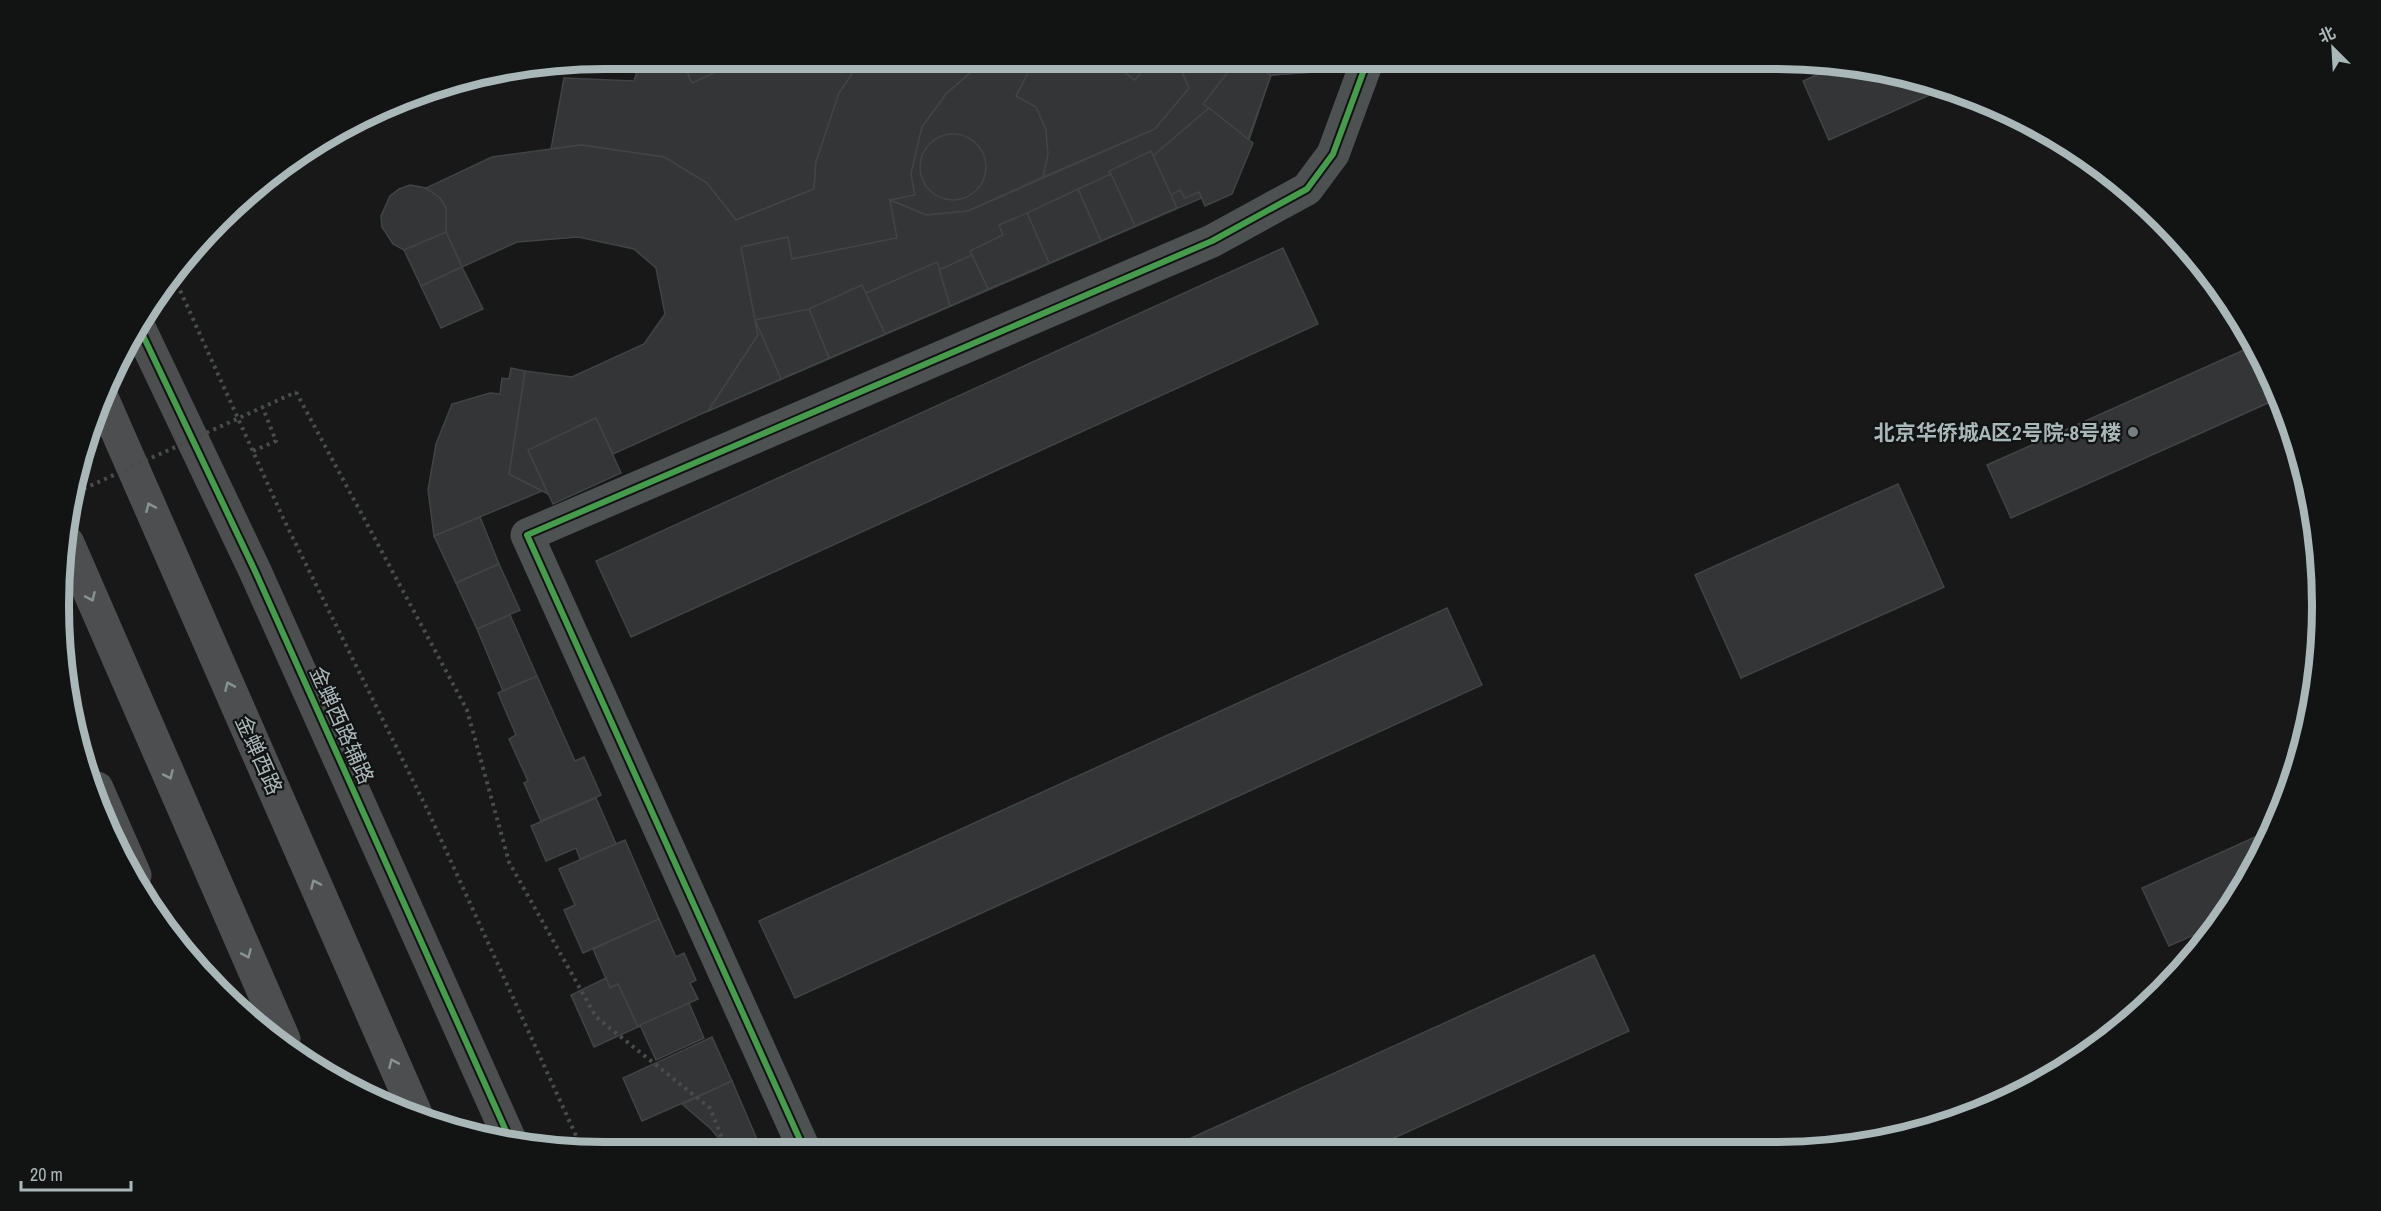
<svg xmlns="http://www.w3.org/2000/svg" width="2381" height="1211" viewBox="0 0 2381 1211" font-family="'Archivo Narrow','Noto Sans SC',sans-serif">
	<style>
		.building { fill: #343536; stroke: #414444; stroke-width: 1.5 }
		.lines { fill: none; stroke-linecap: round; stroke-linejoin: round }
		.path { stroke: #484c4c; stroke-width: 4; stroke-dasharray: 3 4.5; stroke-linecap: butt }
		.street { stroke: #4d5151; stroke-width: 33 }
		.secondary { stroke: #4c4e4f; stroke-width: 33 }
		.path-bridge { stroke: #484c4c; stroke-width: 4; stroke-dasharray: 3 4.5; stroke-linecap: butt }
		.cycleway-casing { stroke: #121414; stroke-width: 10 }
		.cycleway { stroke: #469c4c; stroke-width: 6 }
		.oneway { stroke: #899293 }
		.poi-dot { fill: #777f80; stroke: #121414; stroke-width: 2 }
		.labels { text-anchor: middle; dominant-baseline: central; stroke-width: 4.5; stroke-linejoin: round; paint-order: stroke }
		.poi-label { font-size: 21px; font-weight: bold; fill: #aab7b8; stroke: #121414; text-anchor: end }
		.street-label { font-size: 21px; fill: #aab7b8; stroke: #121414 }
		.rim { fill: none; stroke: #aab7b8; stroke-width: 8 }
	</style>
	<rect width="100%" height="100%" fill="#181818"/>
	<g class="building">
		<path d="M641 59H862L839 93 816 162 814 189 736 220 707 183 664 157 581 145 551 149 564 78 634 81Z"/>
		<path d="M681 59H745L692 83Z"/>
		<path d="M862 59H994L978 66 946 94 922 127 911 174 915 195 890 200 897 238 792 259 788 237 741 247 758 335 708 411 613 454 596 418 528 450 548 494 509 474 525 371 572 377 644 344 665 314 656 268 634 249 578 237 517 242 462 267 426 188 492 157 581 145 664 157 707 183 736 220 814 189 816 162 839 93Z"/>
		<path d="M994 59H1031L1028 73 1016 96 1036 107 1046 130 1048 155 1043 177 968 211 926 215 890 200 915 195 911 174 922 127 946 94 978 66Z"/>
		<path d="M1031 59H1107L1135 80 1152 59H1179L1178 62 1189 88 1155 129 1043 177 1048 155 1046 130 1036 107 1016 96 1028 73Z"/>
		<path d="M1107 59H1152L1135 80Z"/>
		<path d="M1179 59H1312L1313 72 1271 75 1234 184 708 411 758 335 741 247 788 237 792 259 897 238 890 200 926 215 968 211 1155 129 1189 88 1178 62Z"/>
		<path d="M1238 59 1271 75 1248 139 1203 104Z"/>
		<path d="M1246 59H1312L1313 72 1271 75 1244 62Z"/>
		<path d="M1840 64 1917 77 1945 88 1829 140 1803 81Z"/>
		<path d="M1209 108 1253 143 1232 194 1205 206 1199 192 1185 198 1180 190 1171 195 1153 156Z"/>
		<circle cx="953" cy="167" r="33"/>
		<path d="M1151 151 1177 208 1135 226 1109 171Z"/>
		<path d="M1111 174 1135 226 1101 241 1078 189Z"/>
		<path d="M410 185 426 188 440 198 446 208V232L432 246 423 250H404L393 244 382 227 381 216 390 196 399 189Z"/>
		<path d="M1078 189 1101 241 1049 263 1027 213Z"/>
		<path d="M1027 213 1049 263 988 289 970 251 1003 235 999 225Z"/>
		<path d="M446 232 462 267 421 286 404 250Z"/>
		<path d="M1283 248 1318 324 631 637 596 561Z"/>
		<path d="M972 255 988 289 950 306 939 270Z"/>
		<path d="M937 262 950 306 885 334 866 293Z"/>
		<path d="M462 267 483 309 441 328 421 286Z"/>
		<path d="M862 285 885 334 829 358 809 309Z"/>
		<path d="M809 309 829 358 781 379 755 320Z"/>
		<path d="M755 320 781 379 708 411 758 335Z"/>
		<path d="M2255 345 2279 398 2011 518 1987 465Z"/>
		<path d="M511 368 525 371 509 474 542 491 434 536 428 490 436 444 452 404 490 393 500 394 502 378 509 379Z"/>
		<path d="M596 418 621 473 553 504 528 450Z"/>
		<path d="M1898 484 1944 587 1741 678 1695 575Z"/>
		<path d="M480 517 499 564 456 583 434 536Z"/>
		<path d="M499 564 520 610 477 629 456 583Z"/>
		<path d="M1447 608 1482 685 795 998 759 921Z"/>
		<path d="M510 615 537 676 503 691 477 629Z"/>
		<path d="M537 676 575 761 584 757 601 795 541 821 524 783 528 781 509 739 516 735 498 693Z"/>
		<path d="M596 798 616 844 580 859 576 848 546 861 531 826Z"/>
		<path d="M2273 829 2266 847 2214 926 2169 946 2142 888Z"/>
		<path d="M625 840 659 919 583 953 564 910 575 905 559 869Z"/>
		<path d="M659 919 676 957 684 953 696 980 690 983 698 999 638 1027 618 984 610 988 593 949Z"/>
		<path d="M1594 955 1629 1031 1370 1149 1165 1150Z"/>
		<path d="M606 978 610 988 618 984 638 1027 594 1047 571 995Z"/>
		<path d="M689 1003 704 1038 656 1060 640 1025Z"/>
		<path d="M712 1037 732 1081 642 1121 623 1078Z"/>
		<path d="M732 1081 762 1151H729L711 1129 682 1104Z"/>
	</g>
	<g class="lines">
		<g class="path">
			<path d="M174 277 284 520 428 811 583 1151"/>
			<path d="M296 392 467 710 509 862 596 1017 710 1108 727 1151"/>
			<path d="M253 451 276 441 263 408"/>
		</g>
		<path class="street" d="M805 1151 527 535 1212 241 1307 189 1333 154 1368 59"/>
		<g class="secondary">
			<path d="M138 325 255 571 511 1142"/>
			<path d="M101 395 417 1116"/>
			<path d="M68 543 284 1039"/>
			<path d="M97 788 135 875"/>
		</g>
		<path class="path-bridge" d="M70 495 296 392"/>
		<defs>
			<g id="cycleway">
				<path d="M138 325 255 571 511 1142"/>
				<path d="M805 1151 527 535 1212 241 1307 189 1333 154 1368 59"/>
			</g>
		</defs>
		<use href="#cycleway" class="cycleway-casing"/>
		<use href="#cycleway" class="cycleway"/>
	</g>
	<defs><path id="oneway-chevron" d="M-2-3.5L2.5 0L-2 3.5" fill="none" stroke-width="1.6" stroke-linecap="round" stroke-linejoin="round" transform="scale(1.5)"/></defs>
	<g class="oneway">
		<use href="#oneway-chevron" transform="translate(150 507) rotate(-114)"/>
		<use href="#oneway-chevron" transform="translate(91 597) rotate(66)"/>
		<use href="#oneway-chevron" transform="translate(229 686) rotate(-114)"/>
		<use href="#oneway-chevron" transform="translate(169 775) rotate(66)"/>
		<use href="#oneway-chevron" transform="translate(315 884) rotate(-114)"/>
		<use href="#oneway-chevron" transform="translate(247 954) rotate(66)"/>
		<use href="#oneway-chevron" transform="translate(393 1063) rotate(-114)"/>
	</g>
	<circle class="poi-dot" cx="2133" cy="432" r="6"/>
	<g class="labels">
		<g class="poi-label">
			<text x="2121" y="432">北京华侨城A区2号院-8号楼</text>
		</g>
		<g class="street-label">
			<text transform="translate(342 725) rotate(66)">金蝉西路辅路</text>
			<text transform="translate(259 755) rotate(66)">金蝉西路</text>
		</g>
	</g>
	<path d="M0 0H2381V1211H0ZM605 69H1776A536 536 0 0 1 2312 605V606A536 536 0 0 1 1776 1142H605A536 536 0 0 1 69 606V605A536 536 0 0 1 605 69Z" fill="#121414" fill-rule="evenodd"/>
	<path class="rim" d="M605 69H1776A536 536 0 0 1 2312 605V606A536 536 0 0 1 1776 1142H605A536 536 0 0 1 69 606V605A536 536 0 0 1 605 69Z"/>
	<g transform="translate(2333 48) rotate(336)" stroke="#121414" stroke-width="4.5" paint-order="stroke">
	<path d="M0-4.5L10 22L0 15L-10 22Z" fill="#aab7b8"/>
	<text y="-9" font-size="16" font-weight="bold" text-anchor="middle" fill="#aab7b8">北</text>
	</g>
	<path d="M21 1181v9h110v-9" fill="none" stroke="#aab7b8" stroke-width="3"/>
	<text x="30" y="1181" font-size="18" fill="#aab7b8" stroke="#121414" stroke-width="4.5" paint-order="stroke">20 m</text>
</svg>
